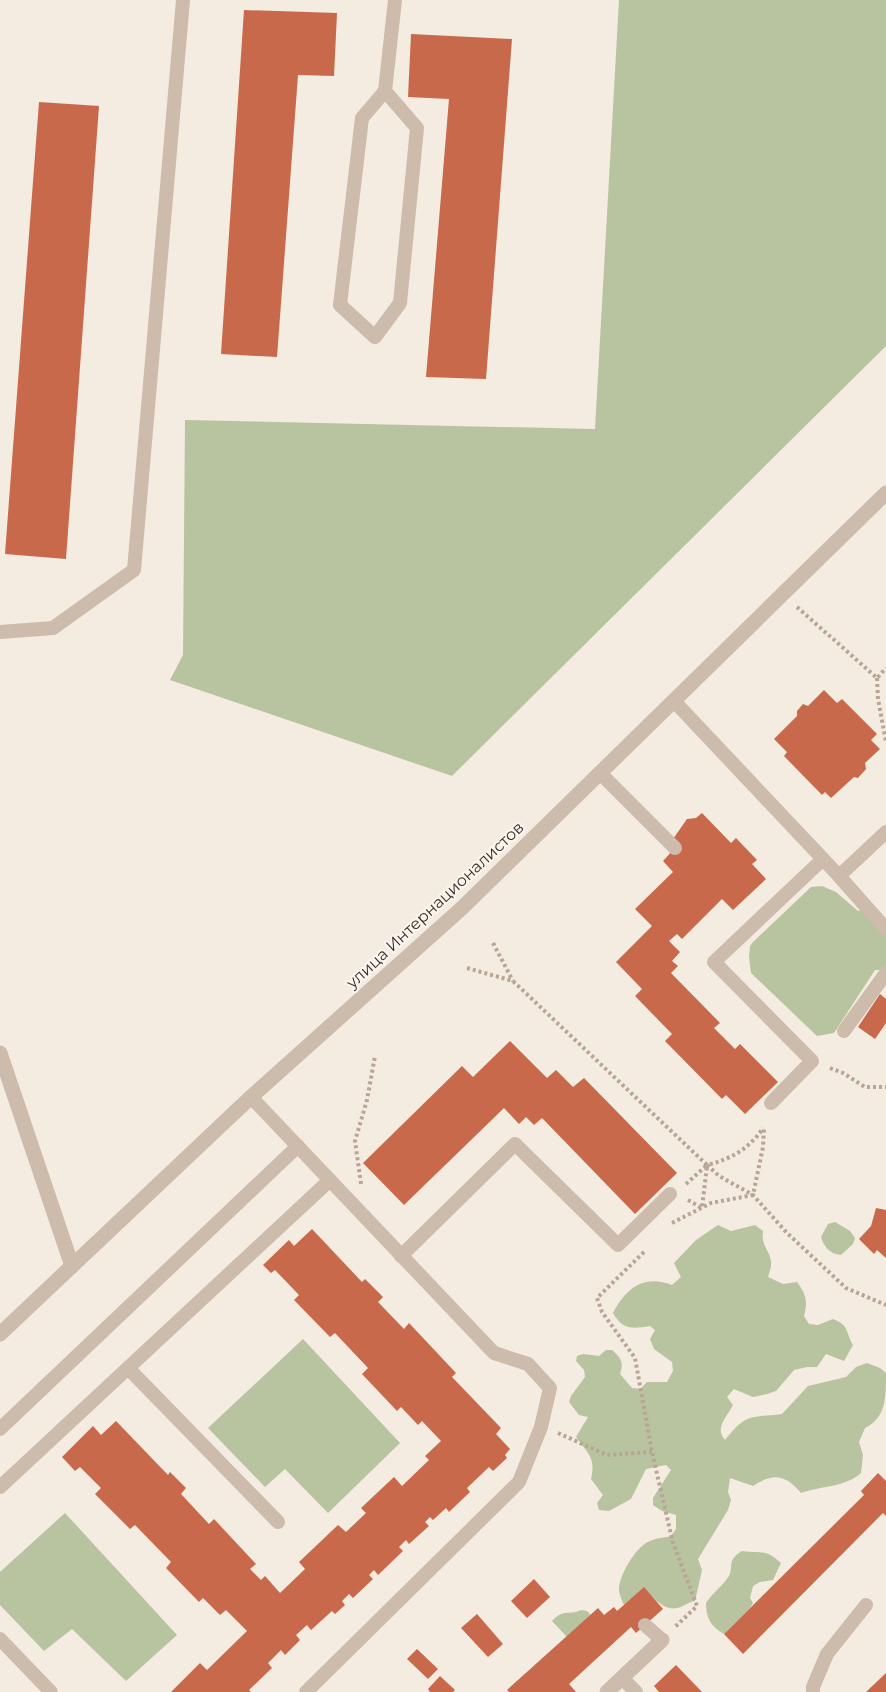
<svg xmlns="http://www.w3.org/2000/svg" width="886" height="1692" viewBox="0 0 886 1692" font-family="Montserrat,sans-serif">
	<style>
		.green { fill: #b8c4a0 }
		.building { fill: #c8694b }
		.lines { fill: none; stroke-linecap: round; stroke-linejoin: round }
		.path { stroke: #b9a596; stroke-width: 4; stroke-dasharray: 3 3; stroke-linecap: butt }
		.lane { stroke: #cdbbac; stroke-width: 14 }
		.street { stroke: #cdbbac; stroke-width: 15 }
		.labels { text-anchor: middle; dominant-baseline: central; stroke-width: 4.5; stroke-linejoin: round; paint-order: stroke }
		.street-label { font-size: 16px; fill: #3b302b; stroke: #fbf5ee }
	</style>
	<rect width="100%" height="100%" fill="#f4ebe1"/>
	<g class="green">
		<path d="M619 0H886V346L452 776 170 680 183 655 185 420 595 429Z"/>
		<path d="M822 886 836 892 858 911 861 910 886 929V966L882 970H875L834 1033 817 1036 751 973 749 957 750 946 753 942 811 887Z"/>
		<path d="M835 1222 850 1231 855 1238 853 1244 841 1255C830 1254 824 1247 821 1237L828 1224Z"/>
		<path d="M718 1225 731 1231 755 1225 763 1231C761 1246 769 1249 771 1261 772 1266 769 1273 768 1277L783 1284 797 1282C806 1294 808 1301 804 1316L809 1324 818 1325 833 1319C850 1326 845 1331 853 1345L844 1361 826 1354 817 1367H807L794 1370 776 1391 767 1394 753 1397 734 1389 727 1397 733 1405C727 1417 714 1428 725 1440 747 1413 749 1418 782 1414L808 1386 846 1377 856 1367 867 1363 880 1368 886 1373C886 1398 886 1418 865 1428L859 1442 863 1455 861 1473C846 1487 820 1486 801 1493 785 1474 773 1473 753 1486L730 1478 728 1492 731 1500 728 1510 698 1559 702 1570 695 1601C688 1602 683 1607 677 1608 663 1611 652 1596 644 1588L624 1605C622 1601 620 1596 619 1591 618 1577 635 1548 648 1542 655 1538 663 1538 671 1536L676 1529V1515L662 1511 653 1505V1498L671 1470 666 1465 646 1469 631 1499 609 1511 599 1510 597 1503 603 1495 591 1479C596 1457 588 1454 576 1437L588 1417 579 1415 569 1402 571 1396 585 1377 584 1370 576 1361 577 1356 583 1354 599 1356 606 1350H612C621 1358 624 1362 620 1374L632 1388 640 1389 647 1382H667L673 1371 672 1362 654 1349 650 1339 655 1330 650 1326C632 1329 623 1330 613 1313 626 1288 644 1274 672 1285L681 1277 674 1263 696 1240Z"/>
		<path d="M303 1339 400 1443 328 1513 285 1469 265 1487 208 1428Z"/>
		<path d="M65 1513 177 1635 126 1681 72 1629 44 1651 0 1605V1572Z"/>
		<path d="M742 1551C761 1554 765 1548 781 1563L773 1580 760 1582 753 1586 750 1598 753 1603 750 1608 724 1634C711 1627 706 1618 706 1603 712 1593 723 1586 729 1576 734 1567 726 1560 742 1551Z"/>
		<path d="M581 1610 587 1611 591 1615 567 1637 552 1621C564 1608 568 1616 581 1610Z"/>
	</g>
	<g class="building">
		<path d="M244 10 337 13 334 76 298 75 277 357 221 354Z"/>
		<path d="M411 34 512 39 486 379 426 377 449 99 408 97Z"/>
		<path d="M39 102 99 106 66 559 5 554Z"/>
		<path d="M824 690 837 703 842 699 877 734 871 740 880 749 865 763 866 769 858 778 854 777 831 798 825 792 822 795 784 756 787 752 774 739 797 716V711L803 704 808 706Z"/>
		<path d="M702 813 731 843 736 838 757 860 752 864 766 879 733 910 722 899 682 939 677 934 669 941 680 952 672 961 678 966 671 973 720 1023 714 1028 735 1049 740 1044 778 1082 745 1114 726 1095 722 1099 665 1041 672 1034 635 996 642 989 616 962 652 926 635 909 673 872 663 861 675 848 673 839 687 819 696 818Z"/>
		<path d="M880 994 886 999V1023L875 1039 858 1027Z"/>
		<path d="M510 1041 547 1078 556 1070 573 1087 584 1078 677 1173 635 1214 542 1118 534 1125 526 1117 519 1124 504 1108 404 1205 363 1163 462 1066 473 1077Z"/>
		<path d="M876 1208 886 1210V1258L877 1250 874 1254 859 1239 871 1226Z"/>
		<path d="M312 1229 362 1282 365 1279 383 1297 378 1302 404 1329 409 1323 456 1373 452 1377 501 1428 496 1434 510 1449 505 1455 507 1458 493 1471 489 1467 467 1488 470 1492 449 1512 446 1508 433 1520 430 1517 425 1522 429 1526 409 1544 406 1540 399 1547 403 1551 378 1575 374 1570 369 1575 373 1579 353 1598 349 1594 342 1601 345 1605 335 1614 332 1611 311 1630 307 1625 296 1635 300 1640 285 1655 281 1650 268 1663 272 1668 249 1690 251 1692H171L200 1663 207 1670 247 1631 226 1610 220 1615 203 1598 199 1602 166 1568 171 1562 135 1525 130 1529 95 1494 101 1488 80 1467 75 1471 62 1457 93 1426 101 1435 116 1421 168 1475 170 1472 186 1488 181 1494 209 1524 214 1519 256 1564 250 1569 261 1580 265 1576 280 1593 305 1569 299 1562 338 1525 346 1532 366 1513 361 1508 394 1477 402 1486 429 1460 425 1456 441 1441 422 1421 418 1425 401 1407 397 1411 362 1374 368 1368 335 1333 330 1337 294 1300 299 1295 275 1270 271 1273 263 1265 289 1240 294 1246Z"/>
		<path d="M878 1473 886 1481V1516L883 1513 743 1654 724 1634 864 1495 861 1491Z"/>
		<path d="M534 1579 550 1597 527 1618 511 1601Z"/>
		<path d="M644 1587 663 1609 636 1633 631 1627 569 1684 576 1692H509L507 1690 598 1608 604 1615 614 1607 617 1611Z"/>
		<path d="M477 1614 503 1644 488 1657 461 1628Z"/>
		<path d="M417 1649 438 1669 428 1679 407 1659Z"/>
		<path d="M676 1665 702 1692H659L654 1686Z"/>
		<path d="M886 1673V1692H866Z"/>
		<path d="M440 1676 455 1690 453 1692H430L428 1689Z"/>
	</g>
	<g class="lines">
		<g class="path">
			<path d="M797 607 877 678 886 668"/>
			<path d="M877 678 878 699 886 742"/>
			<path d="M493 943 513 981"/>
			<path d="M467 968 513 981 707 1165C731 1159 749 1149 763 1128"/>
			<path d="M830 1068 843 1073 865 1087H886"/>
			<path d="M707 1165 719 1176 753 1195 787 1233 846 1288 886 1305"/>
			<path d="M361 1184 355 1141 367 1100 375 1056"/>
			<path d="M686 1184 707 1165"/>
			<path d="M688 1200 702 1208 707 1166"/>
			<path d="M672 1223 711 1203 753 1195 763 1147 764 1127"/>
			<path d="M644 1252 597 1298 602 1312 635 1358 652 1452 673 1543 697 1606 675 1627"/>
			<path d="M558 1433 607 1455 652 1452"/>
		</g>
		<g class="lane">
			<path d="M385 91 417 128 400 303 375 337 340 305 362 118 385 91 395 0"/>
			<path d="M0 632 53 628 134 570 183 0"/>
			<path d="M674 701 839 876 886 832"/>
			<path d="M600 773 675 848"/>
			<path d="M839 876 886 929"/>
			<path d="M844 1031 886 973"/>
			<path d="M251 1097 494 1353 528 1364 550 1388 541 1427 519 1482 306 1692"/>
			<path d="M771 1103 812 1061 714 962 823 859"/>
			<path d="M401 1256 515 1144 618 1245 670 1194"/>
			<path d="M128 1368 278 1522"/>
			<path d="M0 1429 298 1146"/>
			<path d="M0 1487 330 1180"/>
			<path d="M645 1625 662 1640"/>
			<path d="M0 1639 51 1692"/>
			<path d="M622 1678 636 1692"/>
			<path d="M813 1692V1687L827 1654 866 1605"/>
		</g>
		<g class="street">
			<path d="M0 1053 72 1266"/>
			<path d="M0 1334 251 1097 462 908 886 493"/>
			<path d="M607 1692 662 1640"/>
		</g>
	</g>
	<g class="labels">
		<g class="street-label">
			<text transform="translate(435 905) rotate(-43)">улица Интернационалистов</text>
		</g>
	</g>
</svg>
